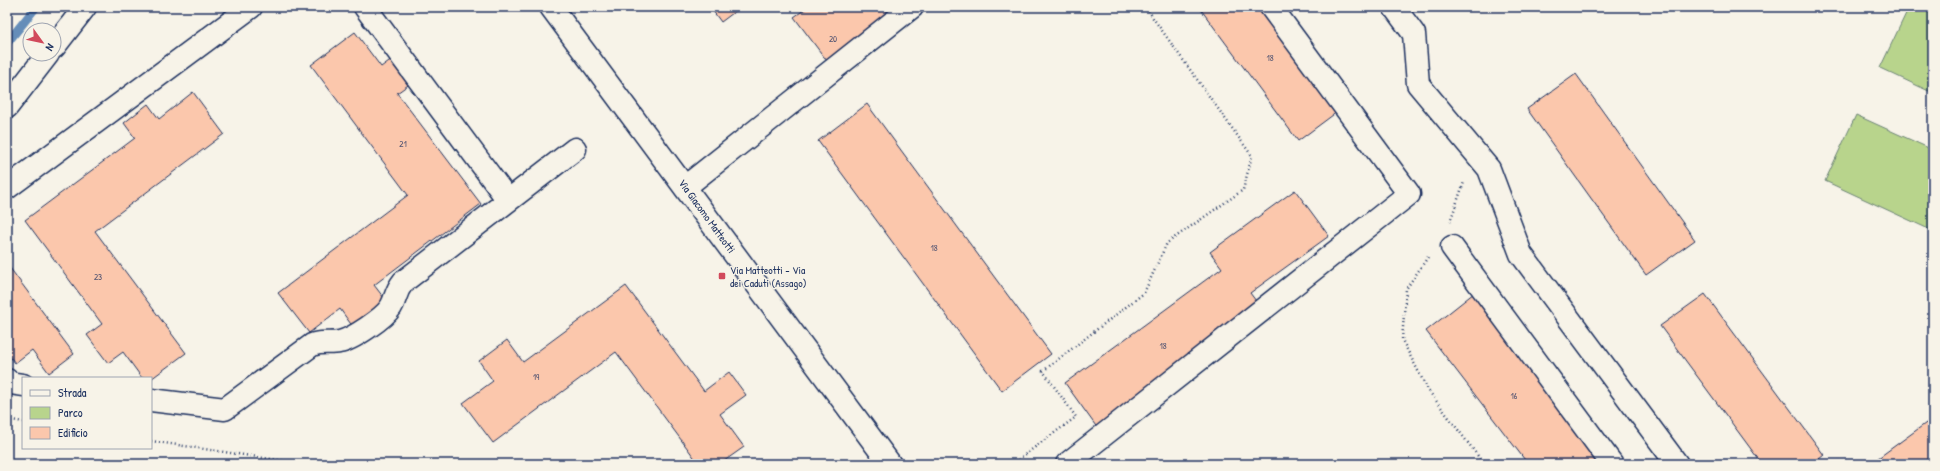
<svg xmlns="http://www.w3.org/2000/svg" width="1940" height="471" viewBox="0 0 1940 471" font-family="'Patrick Hand',sans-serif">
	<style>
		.green { fill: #b8d48c; stroke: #6a8275 }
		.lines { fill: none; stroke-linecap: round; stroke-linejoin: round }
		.stream { stroke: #658db9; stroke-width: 9 }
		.building { fill: #fbc7ac; stroke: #1b2f5e }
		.minor-casing { stroke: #1b2f5e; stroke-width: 25 }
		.path { stroke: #1b2f5e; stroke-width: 2.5; stroke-dasharray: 1 3; stroke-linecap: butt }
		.minor { stroke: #f7f3e8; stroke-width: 22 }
		.poi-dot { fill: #d1495b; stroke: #f7f3e8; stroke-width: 1.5 }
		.labels { text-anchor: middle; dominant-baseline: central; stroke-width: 3; stroke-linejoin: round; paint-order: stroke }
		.number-label { font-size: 9px; fill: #535572 }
		.street-label { font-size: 11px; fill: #1b2f5e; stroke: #f7f3e8 }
		.poi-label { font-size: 11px; fill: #1b2f5e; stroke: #f7f3e8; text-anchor: start }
	</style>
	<rect width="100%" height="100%" fill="#f7f3e8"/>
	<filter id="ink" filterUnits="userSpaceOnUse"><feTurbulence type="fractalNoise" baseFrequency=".025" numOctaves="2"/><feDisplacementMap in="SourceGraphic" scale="8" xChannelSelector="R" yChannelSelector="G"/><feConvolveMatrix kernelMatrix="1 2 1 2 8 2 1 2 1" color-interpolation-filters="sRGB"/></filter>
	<g filter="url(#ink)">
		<g class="green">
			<path d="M1909 7H1922L1933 12V93L1880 68Z"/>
			<path d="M1856 115 1933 150V231L1825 181Z"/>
		</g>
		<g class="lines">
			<path class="stream" d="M7 43 36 7"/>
		</g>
		<g class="building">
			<path d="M710 7H741L721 22Z"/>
			<path d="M808 7H899L827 61 794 17Z"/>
			<path d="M1199 7H1265L1341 109 1298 141Z"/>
			<path d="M355 32 381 67 393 58 411 83 397 93 481 204 374 285 387 302 353 327 340 309 309 333 278 293 408 195 311 65Z"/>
			<path d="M1576 74 1695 240 1646 275 1527 109Z"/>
			<path d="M193 92 224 134 95 231 186 353 151 379 142 378 123 352 108 363 87 335 102 324 25 220 135 138 124 123 148 104 159 119Z"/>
			<path d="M867 104 1051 354 1002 391 818 141Z"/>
			<path d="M1295 190 1329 236 1250 293 1262 309 1098 429 1065 383 1222 268 1210 252Z"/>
			<path d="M7 264 74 354 49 373 32 350 15 363 7 353Z"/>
			<path d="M626 286 704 391 729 372 746 395 720 414 744 447 720 464H699L616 352 493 443 463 403 493 381 479 361 507 340 523 362Z"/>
			<path d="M1474 293 1602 460 1598 464H1528L1426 331Z"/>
			<path d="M1705 294 1824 455 1813 464H1762L1660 326Z"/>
			<path d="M1933 418V464H1870Z"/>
		</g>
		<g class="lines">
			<defs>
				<g id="minor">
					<path d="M365 7 508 200"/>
					<path d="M551 7 890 464"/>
					<path d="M1394 7 1414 34 1418 84 1489 169 1521 254 1677 464"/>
					<path d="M54 47 85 7"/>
					<path d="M7 107 48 54"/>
					<path d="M685 187 912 7"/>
					<path d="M7 188 251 7"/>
					<path d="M1452 247 1612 464"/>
					<path d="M7 380 10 383 23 385"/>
					<path d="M151 400 225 409 312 345C321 341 330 344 339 342 352 340 384 318 391 307 396 299 395 292 403 282L575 149"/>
					<path d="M1067 464 1409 194 1271 7"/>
				</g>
			</defs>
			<use href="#minor" class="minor-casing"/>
			<g class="path">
				<path d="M1450 222 1464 182"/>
				<path d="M1428 257 1406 289 1402 340 1428 390 1484 464"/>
				<path d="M7 419 23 422"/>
				<path d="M151 441 304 464"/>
				<path d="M1012 464 1076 417 1043 371 1144 293 1167 243 1243 190 1252 156 1153 18 1147 7"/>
			</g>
			<use href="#minor" class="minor"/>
		</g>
	</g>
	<rect class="poi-dot" x="718" y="272" width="8" height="8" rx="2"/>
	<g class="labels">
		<g class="number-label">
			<text x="833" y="39">20</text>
			<text x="1270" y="58">18</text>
			<text x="403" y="144">21</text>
			<text x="934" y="248">18</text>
			<text x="98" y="277">23</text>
			<text x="1163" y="346">18</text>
			<text x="536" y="377">19</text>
			<text x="1514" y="396">16</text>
		</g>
		<g class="street-label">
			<text transform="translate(707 216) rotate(54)">Via Giacomo Matteotti</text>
		</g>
		<g class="poi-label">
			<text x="730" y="270">Via Matteotti - Via<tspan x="730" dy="13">dei Caduti (Assago)</tspan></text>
		</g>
	</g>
	<rect width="1940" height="471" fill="none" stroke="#f7f3e8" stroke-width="24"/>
	<rect x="12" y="12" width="1916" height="447" fill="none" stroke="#1b2f5e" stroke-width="1.5" filter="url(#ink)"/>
	<rect x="22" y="377" width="130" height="72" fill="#f7f3e8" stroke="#9fa5b1"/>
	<rect x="30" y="390" width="20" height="6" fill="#f7f3e8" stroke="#9fa5b1"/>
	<text x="58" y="397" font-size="12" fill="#1b2f5e">Strada</text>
	<rect x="30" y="407" width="20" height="12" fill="#b8d48c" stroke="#9fa5b1"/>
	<text x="58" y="417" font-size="12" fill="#1b2f5e">Parco</text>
	<rect x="30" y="427" width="20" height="12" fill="#fbc7ac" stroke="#9fa5b1"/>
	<text x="58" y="437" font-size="12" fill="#1b2f5e">Edificio</text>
	<g transform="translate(42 42) rotate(123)"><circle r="19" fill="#f7f3e8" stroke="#9fa5b1"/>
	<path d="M0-3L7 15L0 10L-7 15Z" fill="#d1495b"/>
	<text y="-6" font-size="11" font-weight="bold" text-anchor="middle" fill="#1b2f5e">N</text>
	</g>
</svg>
